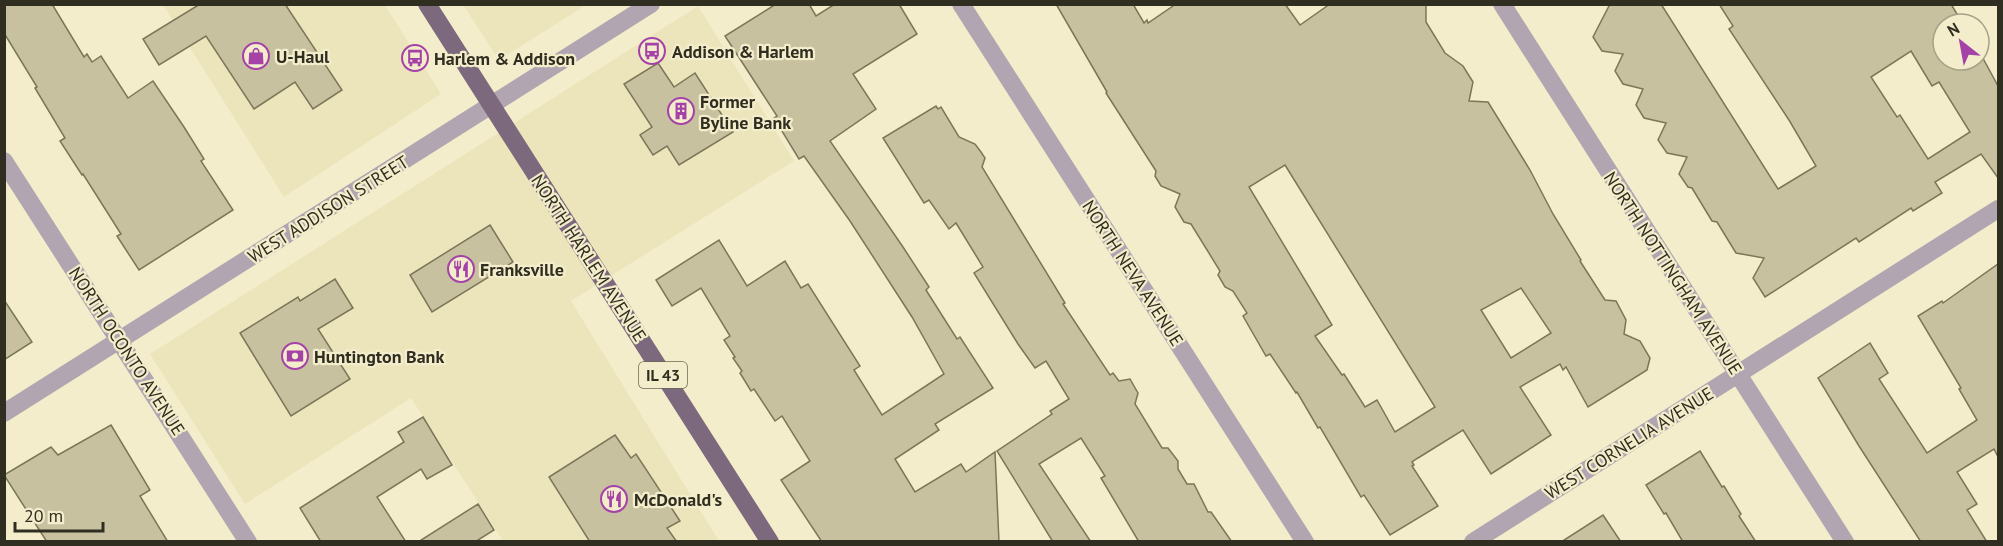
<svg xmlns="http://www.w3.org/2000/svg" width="2003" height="546" viewBox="0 0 2003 546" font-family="'PT Sans',sans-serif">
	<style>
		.built { fill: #ece5bb }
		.building { fill: #c7c1a0; stroke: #7c7658; stroke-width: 1.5; fill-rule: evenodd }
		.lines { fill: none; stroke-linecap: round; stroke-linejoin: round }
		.minor { stroke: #b0a5b0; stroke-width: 18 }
		.major { stroke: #7d697d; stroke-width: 18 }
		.labels { text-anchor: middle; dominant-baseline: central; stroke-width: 4.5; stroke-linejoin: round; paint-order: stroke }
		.shield { fill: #f4edcb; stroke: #6b6754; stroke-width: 1.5 }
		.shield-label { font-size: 16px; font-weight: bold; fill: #302e21 }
		.poi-label { font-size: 18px; font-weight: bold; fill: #302e21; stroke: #f4edcb; text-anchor: start }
		.street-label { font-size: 18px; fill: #302e21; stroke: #f4edcb }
	</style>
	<rect width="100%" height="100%" fill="#f4edcb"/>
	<g class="built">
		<path d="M163 5H385L441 94 284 197Z"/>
		<path d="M463 5H586L499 60Z"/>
		<path d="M698 6 794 161 571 301 719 541H503L411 398 245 504 150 354Z"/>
	</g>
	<g class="building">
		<path d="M4 4H52L84 57 87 54 92 62 101 56 128 98 153 81 184 127 204 159 201 161 233 210 139 270 117 236 121 234 83 174 82 175 60 141 65 138 35 88 37 87 4 33Z"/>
		<path d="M200 4H285L342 90 313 109 295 82 254 109 206 36 159 65 143 39Z"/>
		<path d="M776 4H809L816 16 835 4H899L917 34 853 74 876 109 830 141 903 247 929 287 926 290 957 339 960 337 993 388 935 424 939 430 895 459 915 492 961 464 966 472 995 452 999 542H822L781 480 810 461 782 416 775 421 754 389 751 391 740 373 742 371 733 358 735 357 724 340 730 336 701 288 672 306 656 280 719 240 747 286 785 261 801 288 808 284 860 366 854 370 882 415 944 374 912 317 850 221 804 156 799 159 774 118 777 116 725 36Z"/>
		<path d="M1056 4H1133L1144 23 1147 20 1148 23 1176 4H1285L1300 25 1330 4H1426V22L1445 53 1463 66 1473 82 1469 101 1488 102 1530 170 1553 214 1581 260 1580 261 1605 300 1616 301 1626 320 1624 334 1640 341 1650 358 1647 370 1588 407 1566 367 1563 370 1560 364 1520 387 1551 435 1491 474 1463 430 1418 458 1412 462 1414 465 1412 466 1438 506 1390 535 1364 495 1361 497 1320 427 1318 428 1297 392 1296 393 1270 354 1266 356 1243 316 1247 313 1233 291 1225 287 1218 275 1220 271 1191 224 1184 222 1175 207 1180 194 1161 186 1155 176 1156 171 1106 93 1107 92ZM1285 165 1435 407 1395 432 1377 400 1365 407 1344 374 1342 375 1315 336 1332 325 1249 187ZM1521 288 1551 333 1511 358 1481 310Z"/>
		<path d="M1610 4H1661L1778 189 1816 166 1789 120 1729 29 1733 26 1719 4H1951L1963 24H1943V60H1979V51L1998 86V178L1981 154 1935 182 1942 193 1913 211 1911 208 1859 242 1856 238 1765 297 1753 278 1764 258 1736 253 1717 222 1712 221 1692 188 1688 187 1679 174 1687 157 1667 153 1658 140 1666 123 1644 118 1636 105 1643 89 1623 84 1615 71 1623 54 1602 51 1593 37ZM1911 51 1932 86 1939 82 1970 132 1928 159 1900 115 1897 117 1871 77Z"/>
		<path d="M658 63 674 87 695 73 733 132 679 165 667 146 653 155 640 135 652 127 624 84Z"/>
		<path d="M936 106 938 109 941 107 959 137 975 144 981 152 985 158 982 167 1065 303 1063 304 1110 375 1113 373 1119 381 1130 379 1138 393 1135 404 1162 448H1168L1178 461V469L1187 484H1194L1208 512H1211L1232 542H1139L1101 478 1105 476 1081 438 1039 464 1091 542H1053L997 451 1052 414 1050 411 1069 399 1046 361 1035 368 1018 344 974 273 983 267 956 223 949 229 929 200 924 203 883 138Z"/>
		<path d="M490 225 513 262 432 312 410 275Z"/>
		<path d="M1998 264V457L1994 449 1957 472 1977 504 1967 510 1987 542H1921L1859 446 1818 378 1870 343 1888 373 1879 379 1927 453 1977 420 1959 389 1961 388 1918 316 1942 301 1943 303Z"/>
		<path d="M335 279 353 308 318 329 350 379 291 416 240 333 298 297 300 301Z"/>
		<path d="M4 300 32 342 4 360Z"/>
		<path d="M423 417 452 465 427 479 421 469 377 497 406 542H321L300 508 404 442 398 432Z"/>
		<path d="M111 425 150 490 140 496 168 542H47L4 475 51 447 58 455Z"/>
		<path d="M615 435 631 458 636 454 680 521 667 528 677 542H590L549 477Z"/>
		<path d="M1700 451 1722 487 1724 486 1741 514 1739 516 1756 542H1683L1666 513 1664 514 1646 485Z"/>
		<path d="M478 504 494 530 475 542H418Z"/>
		<path d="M1603 515 1621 542H1561Z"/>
	</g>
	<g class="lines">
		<g class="minor">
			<path d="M961 4 1305 542"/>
			<path d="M1502 4 1845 542"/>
			<path d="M4 161 248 542"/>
			<path d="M4 413 651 4"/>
			<path d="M1473 542 1998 209"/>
		</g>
		<path class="major" d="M427 4 770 542"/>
	</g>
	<defs>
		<symbol id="bus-ring" viewBox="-11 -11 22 22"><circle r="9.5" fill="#f4edcb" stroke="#a442a8" stroke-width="1.5"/><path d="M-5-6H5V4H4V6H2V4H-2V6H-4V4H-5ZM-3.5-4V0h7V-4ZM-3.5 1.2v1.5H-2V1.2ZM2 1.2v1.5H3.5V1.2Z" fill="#a442a8"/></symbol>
		<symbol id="shop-ring" viewBox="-11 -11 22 22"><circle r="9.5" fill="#f4edcb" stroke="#a442a8" stroke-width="1.5"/><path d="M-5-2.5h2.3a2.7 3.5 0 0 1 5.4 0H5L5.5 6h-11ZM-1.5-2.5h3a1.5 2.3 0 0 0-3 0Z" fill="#a442a8"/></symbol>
		<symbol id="building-ring" viewBox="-11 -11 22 22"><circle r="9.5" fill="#f4edcb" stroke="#a442a8" stroke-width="1.5"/><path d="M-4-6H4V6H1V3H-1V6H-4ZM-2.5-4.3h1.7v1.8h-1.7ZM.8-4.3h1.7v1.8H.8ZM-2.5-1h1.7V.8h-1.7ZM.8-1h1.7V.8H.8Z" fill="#a442a8"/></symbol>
		<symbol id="restaurant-ring" viewBox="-11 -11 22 22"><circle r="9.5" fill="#f4edcb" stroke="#a442a8" stroke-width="1.5"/><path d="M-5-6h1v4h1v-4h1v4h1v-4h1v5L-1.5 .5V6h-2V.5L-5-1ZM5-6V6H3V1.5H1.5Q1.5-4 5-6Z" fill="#a442a8"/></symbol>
		<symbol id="bank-ring" viewBox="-11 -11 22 22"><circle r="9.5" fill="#f4edcb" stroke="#a442a8" stroke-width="1.5"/><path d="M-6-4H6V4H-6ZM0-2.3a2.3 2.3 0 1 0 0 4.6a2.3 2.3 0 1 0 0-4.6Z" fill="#a442a8"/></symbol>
	</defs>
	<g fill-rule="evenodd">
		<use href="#bus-ring" x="637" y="36" width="30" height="30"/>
		<use href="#shop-ring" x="241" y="41" width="30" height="30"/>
		<use href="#bus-ring" x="400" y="43" width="30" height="30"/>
		<use href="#building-ring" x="666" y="96" width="30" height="30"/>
		<use href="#restaurant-ring" x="446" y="254" width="30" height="30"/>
		<use href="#bank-ring" x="280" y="341" width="30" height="30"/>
		<use href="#restaurant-ring" x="599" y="484" width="30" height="30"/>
	</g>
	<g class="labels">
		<rect class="shield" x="639" y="362" width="48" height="26" rx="4.5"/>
		<g class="shield-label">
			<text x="663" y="375">IL 43</text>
		</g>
		<g class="poi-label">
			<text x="672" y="51">Addison &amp; Harlem</text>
			<text x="276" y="56">U-Haul</text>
			<text x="434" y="58">Harlem &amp; Addison</text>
			<text x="700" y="101">Former<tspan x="700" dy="21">Byline Bank</tspan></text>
			<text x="480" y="269">Franksville</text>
			<text x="314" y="356">Huntington Bank</text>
			<text x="634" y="499">McDonald's</text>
		</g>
		<g class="street-label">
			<text transform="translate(328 209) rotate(-32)">WEST ADDISON STREET</text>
			<text transform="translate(589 258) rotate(57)">NORTH HARLEM AVENUE</text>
			<text transform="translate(1133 273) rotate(57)">NORTH NEVA AVENUE</text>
			<text transform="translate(1673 273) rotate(57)">NORTH NOTTINGHAM AVENUE</text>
			<text transform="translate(127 351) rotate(57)">NORTH OCONTO AVENUE</text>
			<text transform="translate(1629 443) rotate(-32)">WEST CORNELIA AVENUE</text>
		</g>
	</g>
	<rect width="2003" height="546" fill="none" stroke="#302e21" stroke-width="12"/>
	<g transform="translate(1961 42) rotate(329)"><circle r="28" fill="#f4edcb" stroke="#a6a187" stroke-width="1.5"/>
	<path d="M0-4.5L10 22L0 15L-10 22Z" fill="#a442a8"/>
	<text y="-9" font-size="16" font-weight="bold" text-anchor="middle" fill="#302e21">N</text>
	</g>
	<path d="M15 522v9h88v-9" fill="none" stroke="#302e21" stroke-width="3"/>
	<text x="24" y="522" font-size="18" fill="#302e21" stroke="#f4edcb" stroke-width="4.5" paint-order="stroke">20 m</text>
</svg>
